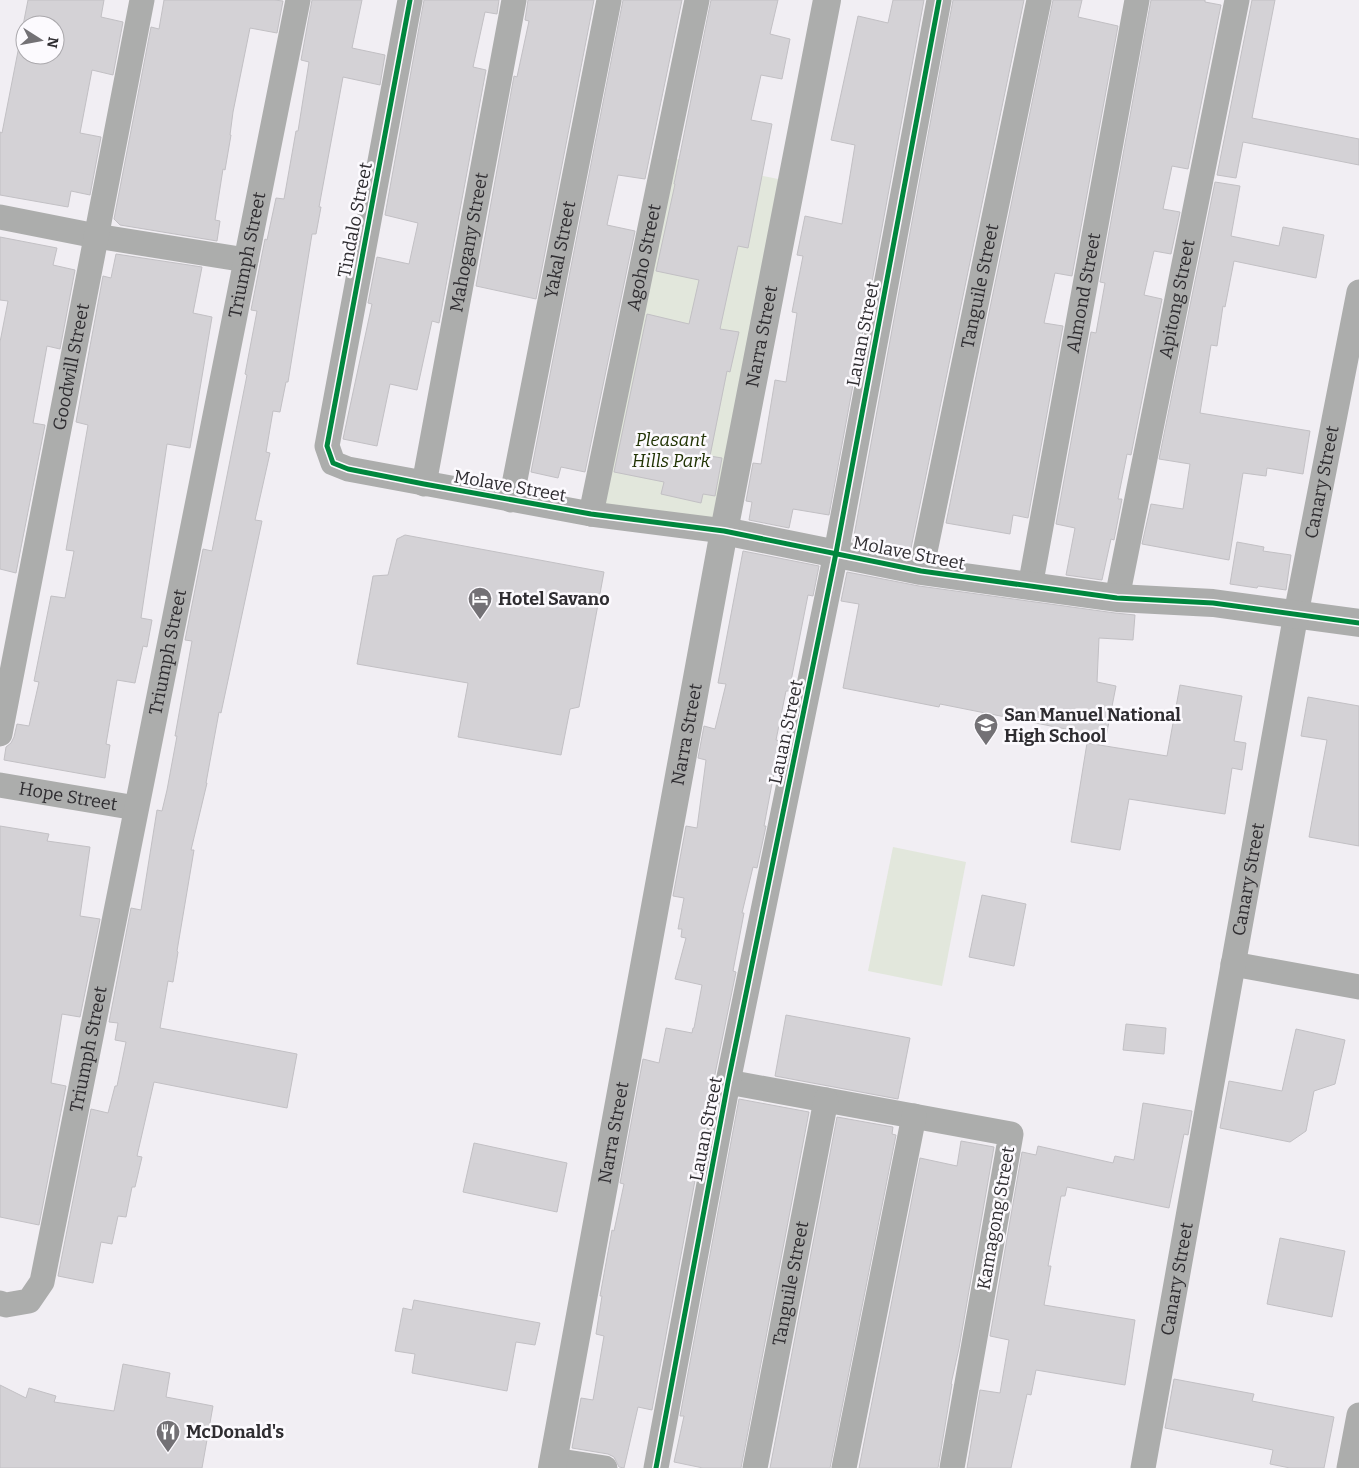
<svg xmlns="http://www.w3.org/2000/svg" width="1359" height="1468" viewBox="0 0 1359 1468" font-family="Bitter,serif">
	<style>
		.green { fill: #e2e7dc }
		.building { fill: #d4d2d6; stroke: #c2c0c4; fill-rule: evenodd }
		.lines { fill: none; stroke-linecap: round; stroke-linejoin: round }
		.minor { stroke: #acadac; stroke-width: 25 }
		.tertiary { stroke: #acadac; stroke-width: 28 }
		.cycleway-casing { stroke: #fcfafe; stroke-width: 8 }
		.cycleway { stroke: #00873e; stroke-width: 5 }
		.labels { text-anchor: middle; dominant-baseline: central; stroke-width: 5; stroke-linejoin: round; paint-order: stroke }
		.street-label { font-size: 18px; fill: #2f2d31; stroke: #fcfafe }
		.park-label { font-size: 18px; font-style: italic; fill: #213304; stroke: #fcfafe }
		.poi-label { font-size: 18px; font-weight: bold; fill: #2f2d31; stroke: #fcfafe; text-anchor: start }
	</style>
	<rect width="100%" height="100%" fill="#f1eef3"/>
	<g class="green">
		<path d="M663 156 783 180 723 525 594 505Z"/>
		<path d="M893 847 966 862 942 986 868 971Z"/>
	</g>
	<g class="building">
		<path d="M28 0H104L101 17 123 22 113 75 92 70 80 133 101 137 90 195 71 191 68 207 0 195V132L2 133ZM25 25H55V55H25Z"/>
		<path d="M164 0H274L283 1 277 33 250 28 233 112 230 135H231L225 170 223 169 215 220 220 221 217 241 120 225 114 219 151 27 159 29Z"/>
		<path d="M312 0H362L352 48 385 55 380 85 343 77 319 207H321L316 234H312L288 382H286L280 412 273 411 266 452 270 453 255 520 262 521 221 713 219 712 206 783H207L191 850H194L177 951 178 952 173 982 168 981 160 1028 297 1054 287 1108 154 1082 137 1156 142 1157 135 1187H132L126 1217 118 1216 112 1244 101 1242 93 1283 58 1276 91 1109 108 1113 115 1086H117L126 1042 115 1040 118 1023 109 1022 131 908 141 910 157 810 162 811 167 790 177 736H175L192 641 185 640 203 549 212 551 247 375 245 374 257 311 251 310 265 239 267 240 276 198 284 199 296 131H298L309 62 301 60Z"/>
		<path d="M424 0H499L497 14 485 12 473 67 486 70 439 323 432 321 417 390 390 384 377 446 343 439 372 304 368 303 377 257 409 264 418 223 385 215Z"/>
		<path d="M528 0H594L536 299 476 286 514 76 517 77 529 21 525 20Z"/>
		<path d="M623 0H682L645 179 618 175 607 225 635 231 585 472 561 467 558 478 531 472Z"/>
		<path d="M711 0H778L770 34 790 39 782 79 761 75 751 120 772 124 748 248 738 246 720 329 739 332 730 372 727 371 710 456 722 458 715 496 703 494 701 503 661 494 664 482 614 472 647 314 689 324 699 280 656 271 675 184H674Z"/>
		<path d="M893 0H924L829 515 793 509 789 528 749 520 752 502 746 501 753 463 761 464 775 380 786 382 797 313 792 312 803 256 797 255 805 216 842 224 855 145 831 140 858 16 888 23Z"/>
		<path d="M953 0H1024L910 553 853 541Z"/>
		<path d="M1053 0H1082L1078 17 1118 26 1072 276 1055 273 1044 323 1063 326 1028 518 1013 515 1010 534 946 523Z"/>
		<path d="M1151 0H1205V2L1221 5 1188 169 1172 166 1163 209 1180 212 1171 254 1154 251 1144 295 1162 299 1131 455 1127 454 1118 499H1122L1114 540 1111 539 1102 580 1066 575 1075 528 1056 524 1091 332 1096 333 1105 283 1100 282Z"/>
		<path d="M1252 0H1275L1252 118 1359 139V165L1243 142 1236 178 1217 175Z"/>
		<path d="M1215 182 1240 186 1231 236 1279 246 1283 227 1324 235 1316 278 1234 261 1225 307 1223 306 1217 346 1211 345 1200 413 1310 431 1303 474 1267 468 1266 476 1243 473 1229 560 1142 544 1151 504 1183 509 1190 464 1159 459Z"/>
		<path d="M0 237 57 248 53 265 75 270 60 349 47 346 33 423 45 425 16 573 0 569V342L8 301 0 300Z"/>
		<path d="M116 254 202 267 193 313 212 317 190 448 167 444 141 618 152 620 147 647 143 646 135 683 117 680 106 744 110 745 105 778 4 760 6 747 11 743 14 737 17 724 29 726 39 682 34 681 51 596 65 598 74 551 66 550 88 425 76 422 103 276 111 278Z"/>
		<path d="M405 535 604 572 579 707 570 709 561 755 458 737 468 683 357 664 373 576 388 575 397 539Z"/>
		<path d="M1237 542 1264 547 1263 551 1291 555 1286 590 1258 586 1257 588 1230 584Z"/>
		<path d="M743 551 819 566 813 596 808 595 789 691H786L776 740 780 741 764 826H766L757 868 753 867 742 913H744L733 971 736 972 714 1079 652 1410 638 1407 624 1468 619 1467 614 1457 608 1454 572 1448 581 1398 593 1400 604 1336 596 1334 602 1296H600L612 1230 614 1231 624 1184 620 1183 643 1059 659 1063 666 1028 692 1033 693 1028H694L702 985 675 979 686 938 681 937 682 929H678L684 898 673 896 686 826 697 828 706 760 698 758 704 726 715 729 726 684 718 683Z"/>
		<path d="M847 572 919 586 1115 613 1135 615 1133 640 1099 638 1097 682 1116 686 1106 737 940 704 939 707 843 688 859 604 841 601Z"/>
		<path d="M1180 685 1242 696 1234 741 1246 743 1242 770 1232 768 1225 814 1129 799 1120 850 1071 842 1087 743 1167 756Z"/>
		<path d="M1308 697 1359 706V846L1309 837 1327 740 1301 736Z"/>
		<path d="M0 826 49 834 47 841 90 847 80 916 100 919 80 1017 62 1014 51 1083 66 1086 39 1225 0 1217Z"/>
		<path d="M982 895 1026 904 1014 966 969 957Z"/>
		<path d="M786 1015 910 1038 898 1099 775 1076Z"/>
		<path d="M1126 1024 1166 1028 1164 1054 1123 1050Z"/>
		<path d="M1296 1029 1345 1040 1335 1084 1314 1091 1306 1131 1290 1142 1220 1128 1229 1081 1282 1091Z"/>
		<path d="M739 1099 809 1112 741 1468H703L674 1462 684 1416H680Z"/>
		<path d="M1143 1103 1192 1111 1188 1135 1184 1134 1169 1208 1067 1187 1065 1196H1061L1048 1266H1051L1044 1305 1135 1320 1125 1385 1036 1370 1031 1395 1027 1394 1011 1468H967L980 1390 1000 1393 1009 1340 990 1336 1022 1152 1036 1155 1038 1146 1113 1163 1115 1156 1134 1160Z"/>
		<path d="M837 1117 893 1127 892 1134 896 1135 830 1468H770Z"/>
		<path d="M961 1141 994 1147 959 1348 951 1384H952L938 1468H859L920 1158 957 1166Z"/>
		<path d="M474 1143 567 1163 557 1212 463 1192Z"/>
		<path d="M1280 1238 1345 1251 1332 1317 1267 1304Z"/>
		<path d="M414 1300 540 1323 535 1345 516 1342 507 1391 412 1373 415 1354 395 1351 403 1308 412 1310Z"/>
		<path d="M123 1364 170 1373 166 1397 213 1406 202 1468H0V1385L26 1398 29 1388 56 1396 54 1402 114 1411Z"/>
		<path d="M1174 1379 1254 1394 1252 1401 1334 1417 1324 1468H1290L1270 1464 1273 1450 1165 1428Z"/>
	</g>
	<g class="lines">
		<g class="minor">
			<path d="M410 0 327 446 333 463 348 469 591 514 724 531"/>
			<path d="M0 217 96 236 246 260"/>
			<path id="s1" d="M424 484 514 0"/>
			<path id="s2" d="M511 500 609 0"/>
			<path id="s3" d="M591 514 697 0"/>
			<path id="s4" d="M921 571 1039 0"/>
			<path id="s5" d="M1030 587 1137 0"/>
			<path id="s6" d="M1117 598 1237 0"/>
			<path id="s7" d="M0 734 142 0"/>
			<path id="s8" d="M0 785 136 808"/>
			<path d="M1233 964 1359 987"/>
			<path d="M728 1082 1011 1134 952 1468"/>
			<path id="s9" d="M0 1303 6 1305 29 1301 42 1282 298 0"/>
			<path d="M554 1460 605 1468"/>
			<path d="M656 1468 728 1082 836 553 939 0"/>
			<path id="s10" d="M755 1468 826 1100"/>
			<path d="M844 1468 914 1116"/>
			<path id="s11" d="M1143 1468 1296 614 1359 292"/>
			<path d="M1349 1468 1359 1415"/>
		</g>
		<g class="tertiary">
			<path d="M724 531 921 571 1117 598 1213 603 1359 623"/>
			<path id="s12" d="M552 1468 724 531 827 0"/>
		</g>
		<defs>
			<g id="cycleway">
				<path d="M410 0 327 446 333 463 348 469 424 484 591 514 724 531 921 571 1117 598 1213 603 1359 623"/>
				<path d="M656 1468 728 1082 836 553 939 0"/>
			</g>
		</defs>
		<use href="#cycleway" class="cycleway-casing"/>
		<use href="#cycleway" class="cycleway"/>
	</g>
	<defs>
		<symbol id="hotel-pin" viewBox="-11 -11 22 30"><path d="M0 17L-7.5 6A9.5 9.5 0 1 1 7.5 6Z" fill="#737175" stroke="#fcfafe"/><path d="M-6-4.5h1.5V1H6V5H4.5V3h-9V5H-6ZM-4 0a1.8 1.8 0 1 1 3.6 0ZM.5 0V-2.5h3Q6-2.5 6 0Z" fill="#fff"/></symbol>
		<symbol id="school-pin" viewBox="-11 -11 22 30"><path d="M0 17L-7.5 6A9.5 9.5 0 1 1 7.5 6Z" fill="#737175" stroke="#fcfafe"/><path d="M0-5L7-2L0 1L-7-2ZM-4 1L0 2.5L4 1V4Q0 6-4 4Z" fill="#fff"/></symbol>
		<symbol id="restaurant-pin" viewBox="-11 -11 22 30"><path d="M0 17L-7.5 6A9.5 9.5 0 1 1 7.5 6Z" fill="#737175" stroke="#fcfafe"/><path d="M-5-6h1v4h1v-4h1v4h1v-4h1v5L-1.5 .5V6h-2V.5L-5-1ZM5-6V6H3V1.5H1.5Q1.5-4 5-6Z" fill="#fff"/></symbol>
	</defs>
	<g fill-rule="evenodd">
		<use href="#hotel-pin" x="466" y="585" width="28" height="38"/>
		<use href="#school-pin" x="972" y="711" width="28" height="38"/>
		<use href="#restaurant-pin" x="154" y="1418" width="28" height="38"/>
	</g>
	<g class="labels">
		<g class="street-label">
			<text transform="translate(355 220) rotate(-79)">Tindalo Street</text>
			<text stroke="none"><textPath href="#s1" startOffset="246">Mahogany Street</textPath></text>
			<text stroke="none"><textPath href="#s2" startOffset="255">Yakal Street</textPath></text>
			<text stroke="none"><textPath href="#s9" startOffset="1100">Triumph Street</textPath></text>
			<text stroke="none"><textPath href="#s3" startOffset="262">Agoho Street</textPath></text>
			<text stroke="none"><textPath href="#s4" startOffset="291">Tanguile Street</textPath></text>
			<text stroke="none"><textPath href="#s5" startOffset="299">Almond Street</textPath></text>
			<text stroke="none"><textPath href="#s6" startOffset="305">Apitong Street</textPath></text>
			<text transform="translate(863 334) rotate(-79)">Lauan Street</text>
			<text stroke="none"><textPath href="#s12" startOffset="1151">Narra Street</textPath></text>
			<text stroke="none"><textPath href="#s7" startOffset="374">Goodwill Street</textPath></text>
			<text stroke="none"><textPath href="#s11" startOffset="1002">Canary Street</textPath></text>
			<text transform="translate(510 486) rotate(10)">Molave Street</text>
			<text transform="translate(909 553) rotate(11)">Molave Street</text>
			<text stroke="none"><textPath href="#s9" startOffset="695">Triumph Street</textPath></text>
			<text transform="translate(786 732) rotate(-78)">Lauan Street</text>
			<text stroke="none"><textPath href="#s12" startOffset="746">Narra Street</textPath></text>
			<text stroke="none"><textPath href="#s8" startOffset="69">Hope Street</textPath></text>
			<text stroke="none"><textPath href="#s11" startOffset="598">Canary Street</textPath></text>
			<text stroke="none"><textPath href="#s9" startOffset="290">Triumph Street</textPath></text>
			<text transform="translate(706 1129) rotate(-79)">Lauan Street</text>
			<text stroke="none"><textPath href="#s12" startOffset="341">Narra Street</textPath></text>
			<text transform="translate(996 1218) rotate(-80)">Kamagong Street</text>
			<text stroke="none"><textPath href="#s11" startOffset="192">Canary Street</textPath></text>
			<text stroke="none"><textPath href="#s10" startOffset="188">Tanguile Street</textPath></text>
		</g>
		<g class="park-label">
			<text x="671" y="440">Pleasant<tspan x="671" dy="21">Hills Park</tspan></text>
		</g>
		<g class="poi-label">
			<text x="498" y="599">Hotel Savano</text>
			<text x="1004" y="715">San Manuel National<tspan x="1004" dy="21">High School</tspan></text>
			<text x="186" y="1432">McDonald's</text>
		</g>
	</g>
	<g transform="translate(40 40) rotate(101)"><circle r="24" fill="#fcfafe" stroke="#aaa8ac"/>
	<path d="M0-4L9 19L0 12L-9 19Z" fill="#737175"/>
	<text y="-8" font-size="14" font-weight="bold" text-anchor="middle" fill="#2f2d31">N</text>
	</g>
</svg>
